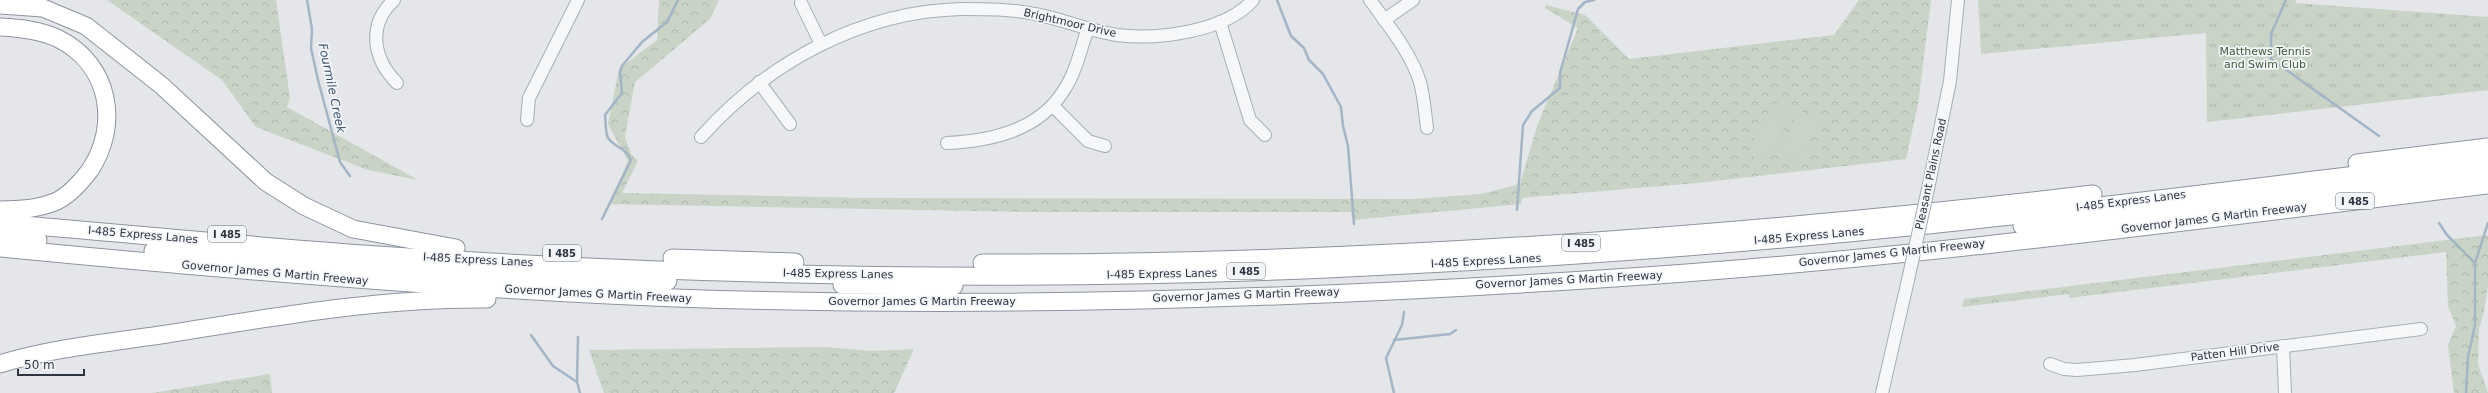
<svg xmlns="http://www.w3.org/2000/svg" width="2488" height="393" viewBox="0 0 2488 393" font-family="'DejaVu Sans',sans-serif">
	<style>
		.forest { fill: url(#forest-crowns) }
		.park { fill: url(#park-tufts) }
		.pitch { fill: #c9d3c6 }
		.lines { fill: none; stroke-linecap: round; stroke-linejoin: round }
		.stream { stroke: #a3b5c6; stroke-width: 2.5 }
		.minor-casing { stroke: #a9adb4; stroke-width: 14 }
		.highway-casing { stroke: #8d949f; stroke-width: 19 }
		.minor { stroke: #f6f7f9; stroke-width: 12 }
		.highway { stroke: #fff; stroke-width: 17 }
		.minor-bridge-casing { stroke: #a9adb4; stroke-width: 14; stroke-linecap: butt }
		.minor-bridge { stroke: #f6f7f9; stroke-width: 12 }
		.labels { text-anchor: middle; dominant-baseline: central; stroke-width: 3.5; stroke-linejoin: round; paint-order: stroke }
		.shield { fill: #f3f5f8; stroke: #686f78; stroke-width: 1 }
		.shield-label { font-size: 10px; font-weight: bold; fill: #2d3541 }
		.street-label { font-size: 11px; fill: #2d3541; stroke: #f3f5f8 }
		.park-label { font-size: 11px; fill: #425b3c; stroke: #f3f5f8 }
		.water-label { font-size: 12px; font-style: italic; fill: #3c5470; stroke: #f3f5f8 }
	</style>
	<defs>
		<pattern id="forest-crowns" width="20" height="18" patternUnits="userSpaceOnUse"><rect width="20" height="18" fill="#c9d3c6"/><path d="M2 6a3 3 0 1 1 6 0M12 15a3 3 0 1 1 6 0" fill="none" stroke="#adb6ab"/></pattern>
		<pattern id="park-tufts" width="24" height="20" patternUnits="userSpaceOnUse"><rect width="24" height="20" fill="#c9d3c6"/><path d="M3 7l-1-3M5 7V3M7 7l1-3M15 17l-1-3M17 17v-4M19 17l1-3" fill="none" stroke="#adb6ab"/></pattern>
	</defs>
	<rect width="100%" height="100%" fill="#e4e6ea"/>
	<g class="forest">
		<path d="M107 0H276L290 98 287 107 418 180 368 170 256 127 222 80Z"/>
		<path d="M659 0H719L710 19 635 82 625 137 631 154 638 161 622 193 869 198 1414 199 1481 194 1520 184 1537 126 1578 28 1545 8 1546 5 1585 15 1629 59 1834 35 1859 0H1931L1918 104 1906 159 1697 183 1522 198 1521 204 1353 220 1351 212H1032L609 204 628 161 608 124 619 69 657 40Z"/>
		<path d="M2488 235V284L2484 312 2479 329 2478 364 2488 393H2454L2448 345 2456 326 2448 306 2446 252 2069 298V294L1962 307 1964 299Z"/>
		<path d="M824 347 872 351 914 349 894 393H604L589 350Z"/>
		<path d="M270 374 272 393H152Z"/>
	</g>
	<path class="park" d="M1978 0H2296L2295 3 2488 17V90L2207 122 2206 33 1981 54Z"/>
	<g class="pitch">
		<path d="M1778 101 1792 107 1788 118 1773 112Z"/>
		<path d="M1798 110 1820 119 1802 163 1780 153Z"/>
		<path d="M1765 114 1786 124 1767 163 1747 154Z"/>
	</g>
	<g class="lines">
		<g class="stream">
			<path d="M307 0 312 29 311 48 318 80 340 162 350 176"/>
			<path d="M1277 0 1291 36 1304 48 1309 60 1323 74 1341 107 1343 126 1348 146 1354 224"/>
			<path d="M2286 0 2271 34V59L2379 136"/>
			<path d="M1517 210 1523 125 1532 111 1560 88V73L1578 9 1585 2 1594 0"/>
			<path d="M602 219 631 160C627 148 615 148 608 138 605 132 606 122 605 115L622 93 620 72 622 66 642 42 667 22 678 0"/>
			<path d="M2439 223 2447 235 2475 263"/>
			<path d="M531 335 553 366 577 382 580 393"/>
			<path d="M1394 340 1450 334 1456 330"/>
			<path d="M577 381 578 337"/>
			<path d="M1394 393 1386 358 1402 325 1404 312"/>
			<path d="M2466 393 2468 357 2475 325V263L2488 223"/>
		</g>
		<defs>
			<g id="minor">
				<path d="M394 0C367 25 373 59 397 83"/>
				<path d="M1370 0C1388 25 1411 53 1420 82 1424 97 1425 113 1427 128"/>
				<path d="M801 3 821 44"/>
				<path d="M1384 20 1413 0"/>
				<path d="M1220 22 1250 120 1265 135"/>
				<path d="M759 82 790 124"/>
				<path d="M1053 106 1088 141 1105 146"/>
				<path d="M527 120 529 98 578 0"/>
				<path d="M701 137C767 63 861 11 962 9 986 9 1011 9 1035 14 1062 19 1089 31 1117 35 1157 40 1225 32 1253 0"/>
				<path d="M947 143C990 141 1039 131 1064 90 1076 72 1081 48 1088 28"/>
				<path d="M1928 189 1950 81 1958 0"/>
				<path d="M2283 346 2285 393"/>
				<path d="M2050 364 2064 369 2077 370 2135 365 2421 329"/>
				<path d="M1882 393 1908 280"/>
			</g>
			<g id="highway">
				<path d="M0 5 43 8 86 26 161 85 266 182 304 206 353 229 456 248"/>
				<path d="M0 27C20 28 41 30 59 39 110 65 120 125 90 170 81 182 71 194 57 201 38 209 20 210 0 210"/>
				<path d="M2357 163 2488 147"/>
				<path d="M0 223C121 233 241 245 362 254 681 276 1008 283 1327 269 1528 260 1728 246 1928 225 2115 206 2301 181 2488 159"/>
				<path d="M2022 226 2488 173"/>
				<path d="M0 236 38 240"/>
				<path d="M0 248C225 270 449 289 675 298 986 309 1305 299 1615 278 1907 259 2198 220 2488 185"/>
				<path d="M153 251 461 274 668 281"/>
				<path d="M672 258 795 262"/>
				<path d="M982 263C1353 264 1724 237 2093 194"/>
				<path d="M842 285 954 286"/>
				<path d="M0 364C51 348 114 342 167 334 273 317 379 298 487 299"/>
			</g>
		</defs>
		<use href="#minor" class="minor-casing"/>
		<use href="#highway" class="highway-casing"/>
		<use href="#minor" class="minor"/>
		<use href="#highway" class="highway"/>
		<defs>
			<path id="minor-bridge" d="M1908 280 1928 189"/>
		</defs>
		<use href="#minor-bridge" class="minor-bridge-casing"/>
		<use href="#minor-bridge" class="minor-bridge"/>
	</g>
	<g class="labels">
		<g class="shield">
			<rect x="2336" y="193" width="38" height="16" rx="3"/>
			<rect x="208" y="226" width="38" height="16" rx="3"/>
			<rect x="1562" y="235" width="38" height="16" rx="3"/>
			<rect x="543" y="245" width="38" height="16" rx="3"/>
			<rect x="1227" y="263" width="38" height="16" rx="3"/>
		</g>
		<g class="shield-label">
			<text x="2355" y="201">I 485</text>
			<text x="227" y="234">I 485</text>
			<text x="1581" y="243">I 485</text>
			<text x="562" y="253">I 485</text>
			<text x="1246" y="271">I 485</text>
		</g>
		<g class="street-label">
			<text transform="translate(1070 23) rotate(13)">Brightmoor Drive</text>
			<text transform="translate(1931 174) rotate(-78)">Pleasant Plains Road</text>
			<text transform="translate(2131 201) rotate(-7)">I-485 Express Lanes</text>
			<text transform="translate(2214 218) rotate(-7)">Governor James G Martin Freeway</text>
			<text transform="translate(143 235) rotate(5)">I-485 Express Lanes</text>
			<text transform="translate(1809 236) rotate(-5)">I-485 Express Lanes</text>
			<text transform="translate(1892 253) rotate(-6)">Governor James G Martin Freeway</text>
			<text transform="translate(478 260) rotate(3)">I-485 Express Lanes</text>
			<text transform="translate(1486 261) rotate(-3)">I-485 Express Lanes</text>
			<text transform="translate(275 273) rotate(5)">Governor James G Martin Freeway</text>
			<text transform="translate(838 274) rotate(1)">I-485 Express Lanes</text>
			<text transform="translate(1162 274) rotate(-1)">I-485 Express Lanes</text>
			<text transform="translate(1569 280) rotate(-3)">Governor James G Martin Freeway</text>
			<text transform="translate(598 294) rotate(3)">Governor James G Martin Freeway</text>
			<text transform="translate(1246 295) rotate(-2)">Governor James G Martin Freeway</text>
			<text x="922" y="301">Governor James G Martin Freeway</text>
			<text transform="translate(2235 352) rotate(-7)">Patten Hill Drive</text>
		</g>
		<g class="park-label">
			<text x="2265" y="51">Matthews Tennis<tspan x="2265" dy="13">and Swim Club</tspan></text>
		</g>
		<g class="water-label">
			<text transform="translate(332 88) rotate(78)">Fourmile Creek</text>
		</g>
	</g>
	<path d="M18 369v6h66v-6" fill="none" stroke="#2d3541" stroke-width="2"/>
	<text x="24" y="369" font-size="12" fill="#2d3541" stroke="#f3f5f8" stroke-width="3" paint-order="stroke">50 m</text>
</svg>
